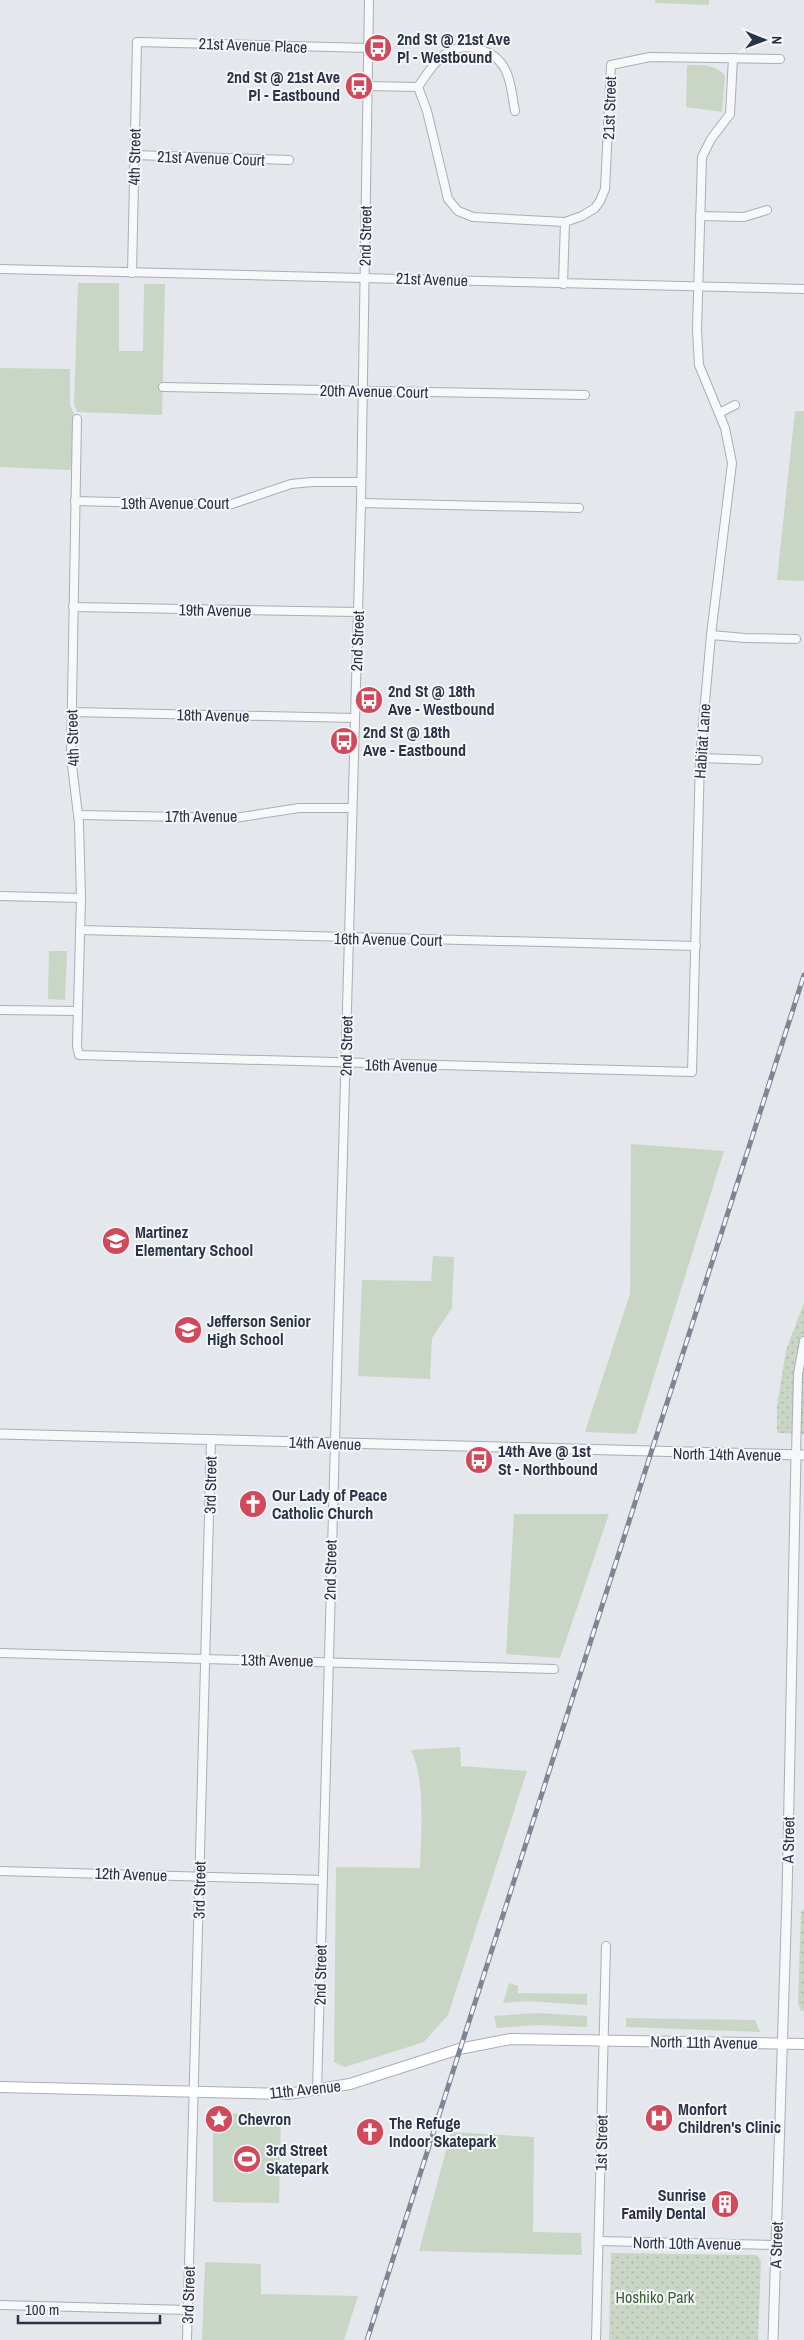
<svg xmlns="http://www.w3.org/2000/svg" width="804" height="2340" viewBox="0 0 804 2340" font-family="'Archivo Narrow',sans-serif">
	<style>
		.green { fill: #c9d6c5 }
		.park { fill: url(#park-dots) }
		.lines { fill: none; stroke-linecap: round; stroke-linejoin: round }
		.minor-casing { stroke: #a9aeb7; stroke-width: 10 }
		.tertiary-casing { stroke: #a9aeb7; stroke-width: 11 }
		.secondary-casing { stroke: #a9aeb7; stroke-width: 12 }
		.minor { stroke: #f7f8fa; stroke-width: 8 }
		.tertiary { stroke: #f7f8fa; stroke-width: 9 }
		.secondary { stroke: #fff; stroke-width: 10 }
		.rail-casing { stroke: #7d8696; stroke-width: 5 }
		.rail { stroke: #f4f6f9; stroke-width: 3; stroke-dasharray: 9; stroke-linecap: butt }
		.labels { text-anchor: middle; dominant-baseline: central; stroke-width: 4; stroke-linejoin: round; paint-order: stroke }
		.poi-label { font-size: 16px; font-weight: bold; fill: #2b3445; stroke: #f4f6f9; text-anchor: start }
		.street-label { font-size: 16px; fill: #2b3445; stroke: #f4f6f9 }
		.park-label { font-size: 16px; fill: #3f6138; stroke: #f4f6f9 }
	</style>
	<defs>
		<pattern id="park-dots" width="8" height="8" patternUnits="userSpaceOnUse" patternTransform="scale(1.25)"><rect width="8" height="8" fill="#c9d6c5"/><path d="M2 2h.1M6 6h.1" fill="none" stroke="#adb8ab" stroke-width="1.8" stroke-linecap="round"/></pattern>
	</defs>
	<rect width="100%" height="100%" fill="#e4e7ec"/>
	<g class="green">
		<path d="M655 0H709V5L655 3Z"/>
		<path d="M687 65C702 65 716 64 725 76L722 112 686 107Z"/>
		<path d="M78 283H119V351H143L144 284H165L162 415 77 412 74 404Z"/>
		<path d="M0 368 70 369V405L74 414 71 470 0 467Z"/>
		<path d="M795 411H804V581L777 580Z"/>
		<path d="M49 951H67L65 1000 48 999Z"/>
		<path d="M631 1144 724 1151 636 1434 585 1432 630 1294Z"/>
		<path d="M433 1256 454 1257 452 1308 432 1338 430 1379 358 1376 362 1280 431 1281Z"/>
		<path d="M514 1514H609L560 1658 506 1654Z"/>
		<path d="M460 1747 461 1766 527 1771 448 2015 424 2042 345 2067 334 2062 336 1867 420 1868C421 1834 426 1781 411 1750Z"/>
		<path d="M509 1983 518 1986V1993L587 1994V2005L527 2001 503 2003Z"/>
		<path d="M537 2013 587 2016V2027L536 2025 497 2028 494 2016Z"/>
		<path d="M626 2018 755 2020 760 2032 626 2027Z"/>
		<path d="M218 2113 281 2115 279 2203 213 2202V2117Z"/>
		<path d="M451 2132 534 2137 533 2232 581 2233 582 2255 419 2251Z"/>
		<path d="M205 2262 261 2264V2294L358 2296 344 2340H202Z"/>
	</g>
	<g class="park">
		<path d="M804 1303V1434L777 1433V1406L786 1350Z"/>
		<path d="M804 1909V2011H801L798 2003 801 1912Z"/>
		<path d="M611 2253 756 2255 761 2261 758 2340H609Z"/>
	</g>
	<g class="lines">
		<defs>
			<g id="minor">
				<path d="M367 86 418 87"/>
				<path d="M515 111C512 96 511 75 501 63 494 54 485 50 474 48 445 43 432 66 418 87L427 111 448 199 458 211 473 217 565 222 582 216 595 208 600 201 605 189 611 65 650 57 780 59"/>
				<path d="M134 155 289 160"/>
				<path d="M700 216 744 217 767 210"/>
				<path d="M0 269 804 289"/>
				<path d="M132 273 137 42 368 48"/>
				<path d="M563 284 565 222"/>
				<path d="M163 387 585 395"/>
				<path d="M719 413 735 405"/>
				<path d="M77 419 71 757 79 823 81 898 77 1046 79 1055 692 1072 700 758 711 635 732 463 725 428 699 365 697 330 702 157 711 139 730 114 733 58"/>
				<path d="M75 501 229 505 291 484 312 482H361"/>
				<path d="M361 503 579 508"/>
				<path d="M73 607 357 612"/>
				<path d="M711 635 745 638 796 639"/>
				<path d="M71 712 355 718"/>
				<path d="M700 758 758 760"/>
				<path d="M79 815 235 818 299 808H352"/>
				<path d="M0 896 81 898"/>
				<path d="M80 930 696 946"/>
				<path d="M0 1010 78 1011"/>
				<path d="M796 1455 798 1374 804 1341"/>
				<path d="M0 1653 554 1669"/>
				<path d="M0 1871 322 1880"/>
				<path d="M317 2091 361 503 369 0"/>
				<path d="M599 2241 776 2245"/>
				<path d="M0 2305 188 2310"/>
				<path d="M187 2340 211 1440"/>
				<path d="M596 2340 606 1946"/>
			</g>
			<g id="tertiary">
				<path d="M0 1434 804 1455"/>
				<path d="M773 2340 787 1897 796 1455"/>
			</g>
			<path id="secondary" d="M0 2087 288 2094 350 2084 459 2049 511 2039 804 2044"/>
		</defs>
		<use href="#minor" class="minor-casing"/>
		<use href="#tertiary" class="tertiary-casing"/>
		<use href="#secondary" class="secondary-casing"/>
		<use href="#minor" class="minor"/>
		<use href="#tertiary" class="tertiary"/>
		<use href="#secondary" class="secondary"/>
		<defs>
			<path id="rail" d="M367 2340 804 975"/>
		</defs>
		<use href="#rail" class="rail-casing"/>
		<use href="#rail" class="rail"/>
	</g>
	<defs>
		<symbol id="bus-disc" viewBox="-11 -11 22 22"><circle r="9.5" fill="#d1495b" stroke="#f4f6f9"/><path d="M-5-6H5V4H4V6H2V4H-2V6H-4V4H-5ZM-3.5-4V0h7V-4ZM-3.5 1.2v1.5H-2V1.2ZM2 1.2v1.5H3.5V1.2Z" fill="#fff"/></symbol>
		<symbol id="school-disc" viewBox="-11 -11 22 22"><circle r="9.5" fill="#d1495b" stroke="#f4f6f9"/><path d="M0-5L7-2L0 1L-7-2ZM-4 1L0 2.5L4 1V4Q0 6-4 4Z" fill="#fff"/></symbol>
		<symbol id="church-disc" viewBox="-11 -11 22 22"><circle r="9.5" fill="#d1495b" stroke="#f4f6f9"/><path d="M-1.2-6h2.4v3.5h3.3v2.4h-3.3V6h-2.4V-.1h-3.3v-2.4h3.3Z" fill="#fff"/></symbol>
		<symbol id="hospital-disc" viewBox="-11 -11 22 22"><circle r="9.5" fill="#d1495b" stroke="#f4f6f9"/><path d="M-5-5h3v3.5h4V-5h3V5h-3V1.5h-4V5h-3Z" fill="#fff"/></symbol>
		<symbol id="sight-disc" viewBox="-11 -11 22 22"><circle r="9.5" fill="#d1495b" stroke="#f4f6f9"/><path d="M0-6L1.8-2.2L6-1.7L2.9 1.2L3.7 5.4L0 3.3L-3.7 5.4L-2.9 1.2L-6-1.7L-1.8-2.2Z" fill="#fff"/></symbol>
		<symbol id="stadium-disc" viewBox="-11 -11 22 22"><circle r="9.5" fill="#d1495b" stroke="#f4f6f9"/><path d="M0-5a6.5 5 0 1 0 0 10a6.5 5 0 1 0 0-10ZM-3.5-1.8h7v3.6h-7Z" fill="#fff"/></symbol>
		<symbol id="building-disc" viewBox="-11 -11 22 22"><circle r="9.5" fill="#d1495b" stroke="#f4f6f9"/><path d="M-4-6H4V6H1V3H-1V6H-4ZM-2.5-4.3h1.7v1.8h-1.7ZM.8-4.3h1.7v1.8H.8ZM-2.5-1h1.7V.8h-1.7ZM.8-1h1.7V.8H.8Z" fill="#fff"/></symbol>
	</defs>
	<g fill-rule="evenodd">
		<use href="#bus-disc" x="362" y="32" width="32" height="32"/>
		<use href="#bus-disc" x="343" y="70" width="32" height="32"/>
		<use href="#bus-disc" x="353" y="684" width="32" height="32"/>
		<use href="#bus-disc" x="328" y="725" width="32" height="32"/>
		<use href="#school-disc" x="100" y="1225" width="32" height="32"/>
		<use href="#school-disc" x="172" y="1314" width="32" height="32"/>
		<use href="#bus-disc" x="463" y="1444" width="32" height="32"/>
		<use href="#church-disc" x="237" y="1488" width="32" height="32"/>
		<use href="#hospital-disc" x="643" y="2102" width="32" height="32"/>
		<use href="#sight-disc" x="203" y="2103" width="32" height="32"/>
		<use href="#church-disc" x="354" y="2116" width="32" height="32"/>
		<use href="#stadium-disc" x="231" y="2143" width="32" height="32"/>
		<use href="#building-disc" x="709" y="2188" width="32" height="32"/>
	</g>
	<g class="labels">
		<g class="poi-label">
			<text x="397" y="39">2nd St @ 21st Ave<tspan x="397" dy="18">Pl - Westbound</tspan></text>
			<text x="340" y="77" text-anchor="end">2nd St @ 21st Ave<tspan x="340" dy="18">Pl - Eastbound</tspan></text>
			<text x="388" y="691">2nd St @ 18th<tspan x="388" dy="18">Ave - Westbound</tspan></text>
			<text x="363" y="732">2nd St @ 18th<tspan x="363" dy="18">Ave - Eastbound</tspan></text>
			<text x="135" y="1232">Martinez<tspan x="135" dy="18">Elementary School</tspan></text>
			<text x="207" y="1321">Jefferson Senior<tspan x="207" dy="18">High School</tspan></text>
			<text x="498" y="1451">14th Ave @ 1st<tspan x="498" dy="18">St - Northbound</tspan></text>
			<text x="272" y="1495">Our Lady of Peace<tspan x="272" dy="18">Catholic Church</tspan></text>
			<text x="678" y="2109">Monfort<tspan x="678" dy="18">Children's Clinic</tspan></text>
			<text x="238" y="2119">Chevron</text>
			<text x="389" y="2123">The Refuge<tspan x="389" dy="18">Indoor Skatepark</tspan></text>
			<text x="266" y="2150">3rd Street<tspan x="266" dy="18">Skatepark</tspan></text>
			<text x="706" y="2195" text-anchor="end">Sunrise<tspan x="706" dy="18">Family Dental</tspan></text>
		</g>
		<g class="street-label">
			<text transform="translate(253 45) rotate(2)">21st Avenue Place</text>
			<text transform="translate(609 108) rotate(-88)">21st Street</text>
			<text transform="translate(134 157) rotate(-89)">4th Street</text>
			<text transform="translate(211 158) rotate(2)">21st Avenue Court</text>
			<text transform="translate(365 236) rotate(-89)">2nd Street</text>
			<text transform="translate(432 279) rotate(2)">21st Avenue</text>
			<text transform="translate(374 391) rotate(1)">20th Avenue Court</text>
			<text x="175" y="503">19th Avenue Court</text>
			<text transform="translate(215 610) rotate(1)">19th Avenue</text>
			<text transform="translate(357 641) rotate(-88)">2nd Street</text>
			<text transform="translate(213 715) rotate(1)">18th Avenue</text>
			<text transform="translate(72 738) rotate(-92)">4th Street</text>
			<text transform="translate(702 741) rotate(-86)">Habitat Lane</text>
			<text x="201" y="816">17th Avenue</text>
			<text transform="translate(388 939) rotate(1)">16th Avenue Court</text>
			<text transform="translate(346 1046) rotate(-89)">2nd Street</text>
			<text transform="translate(401 1065) rotate(1)">16th Avenue</text>
			<text transform="translate(325 1443) rotate(2)">14th Avenue</text>
			<text transform="translate(727 1454) rotate(1)">North 14th Avenue</text>
			<text transform="translate(210 1485) rotate(-89)">3rd Street</text>
			<text transform="translate(330 1570) rotate(-89)">2nd Street</text>
			<text transform="translate(277 1660) rotate(1)">13th Avenue</text>
			<text transform="translate(788 1840) rotate(-89)">A Street</text>
			<text transform="translate(131 1874) rotate(2)">12th Avenue</text>
			<text transform="translate(199 1890) rotate(-89)">3rd Street</text>
			<text transform="translate(320 1975) rotate(-89)">2nd Street</text>
			<text transform="translate(704 2042) rotate(1)">North 11th Avenue</text>
			<text transform="translate(305 2089) rotate(-6)">11th Avenue</text>
			<text transform="translate(601 2143) rotate(-89)">1st Street</text>
			<text transform="translate(687 2243) rotate(1)">North 10th Avenue</text>
			<text transform="translate(776 2245) rotate(-88)">A Street</text>
			<text transform="translate(188 2295) rotate(-88)">3rd Street</text>
		</g>
		<g class="park-label">
			<text x="655" y="2297">Hoshiko Park</text>
		</g>
	</g>
	<g transform="translate(764 40) rotate(91)" stroke="#f4f6f9" stroke-width="4" paint-order="stroke">
	<path d="M0-4L9 19L0 12L-9 19Z" fill="#2b3445"/>
	<text y="-8" font-size="14" font-weight="bold" text-anchor="middle" fill="#2b3445">N</text>
	</g>
	<path d="M18 2315v8h142v-8" fill="none" stroke="#2b3445" stroke-width="2.5"/>
	<text x="25" y="2315" font-size="15" fill="#2b3445" stroke="#f4f6f9" stroke-width="4" paint-order="stroke">100 m</text>
</svg>
